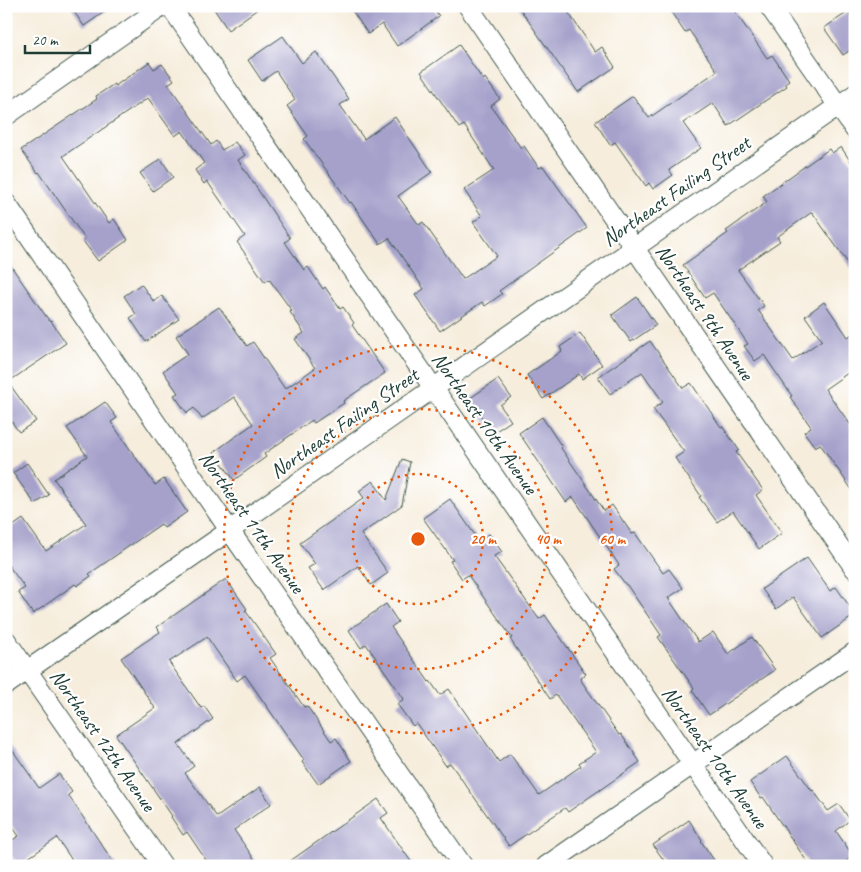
<svg xmlns="http://www.w3.org/2000/svg" width="861" height="872" viewBox="0 0 861 872" font-family="Caveat,sans-serif">
	<style>
		.building { fill: #a6a1cb }
		.lines { fill: none; stroke-linecap: round; stroke-linejoin: round }
		.minor-casing { stroke: #3f574d; stroke-width: 21 }
		.minor { stroke: #fff; stroke-width: 19 }
		.ring { fill: none; stroke: #e8590c; stroke-width: 2.5; stroke-dasharray: 2.5 5 }
		.labels { text-anchor: middle; dominant-baseline: central; stroke-width: 4.5; stroke-linejoin: round; paint-order: stroke }
		.street-label { font-size: 21px; fill: #1f3d34; stroke: #fff }
		.centre { fill: #e8590c; stroke: #fff; stroke-width: 2.5 }
		.ring-label { font-size: 15px; text-anchor: middle; font-weight: bold; fill: #e8590c; stroke: #fff; stroke-width: 4.5; stroke-linejoin: round; paint-order: stroke }
	</style>
	<rect width="100%" height="100%" fill="#fff"/>
	<filter id="ink" filterUnits="userSpaceOnUse"><feTurbulence type="fractalNoise" baseFrequency=".02" numOctaves="2"/><feDisplacementMap in="SourceGraphic" scale="10" xChannelSelector="R" yChannelSelector="G"/><feConvolveMatrix kernelMatrix="1 2 1 2 8 2 1 2 1" color-interpolation-filters="sRGB"/></filter>
	<filter id="wash" filterUnits="userSpaceOnUse"><feTurbulence type="fractalNoise" baseFrequency=".0096" numOctaves="4" result="noise"/><feDisplacementMap in="SourceGraphic" scale="20" xChannelSelector="R" yChannelSelector="G"/><feGaussianBlur stdDeviation="1.12" result="paint"/><feColorMatrix in="noise" values="0 0 0 0 0 0 0 0 0 0 0 0 0 0 0 0 0 1.4 0 .05"/><feComposite in="paint" operator="in"/></filter>
	<g filter="url(#wash)">
		<rect width="100%" height="100%" fill="#f6eddc"/>
		<g id="blocks">
			<g class="building">
				<path d="M70 6H113L84 26Z"/>
				<path d="M212 6H262L228 30Z"/>
				<path d="M349 6H432L439 16 397 46 382 24 368 34Z"/>
				<path d="M518 6H564L595 52 602 47 615 67 578 92Z"/>
				<path d="M667 6H731L767 58 772 55 789 80 785 83 787 86 728 126 713 103 683 123 701 148 669 170 673 175 653 189 649 183 646 186 615 142 610 145 595 122 633 96 649 118 717 71 689 30 685 33Z"/>
				<path d="M848 12 855 22V47L843 55 824 28Z"/>
				<path d="M283 36 302 63 316 52 349 99 340 105 364 139 395 117 432 172 398 196 419 225 423 222 463 279 497 256 473 222 482 216 464 190 494 170 464 125 459 128 421 72 459 45 483 80 485 78 500 99 491 106 521 148 524 146 539 168 543 166 587 228 499 291 502 294 485 306 482 302 440 331 415 295 424 289 389 238 380 244 351 202 350 203 304 139 308 136 287 106 295 100 276 71 262 81 248 60Z"/>
				<path d="M149 62 154 69 162 64 174 80 168 84 211 145 216 141 222 150 235 142 245 155 238 160 290 238 285 242 304 270 308 267 323 289 325 287 340 309 343 307 354 323 352 325 385 373 343 401 344 403 314 423 312 420 264 454 266 457 234 480 214 452 253 424 234 397 202 419 194 408 187 413 174 395 178 393 163 371 188 354 176 336 219 307 247 346 253 342 285 389 315 368 295 339 304 333 290 312 292 311 269 279 265 282 237 242 245 236 207 181 204 184 195 170 204 163 182 131 175 136 148 98 63 156 109 223 114 219 128 240 98 261 83 241 85 239 39 172 38 173 21 150 97 99 96 96 114 84 115 86Z"/>
				<path d="M841 147 855 168V273L812 212 777 237 780 241 738 270 764 306 758 310 793 360 822 340 805 316 824 302 848 337 855 332V368L825 389 855 431V494L820 444 815 447 804 432 811 427 790 397 792 396 764 355 755 361 744 346 748 344 713 293 705 298 683 265 728 233 726 231 767 202 763 196 829 149 832 153Z"/>
				<path d="M161 159 173 177 153 191 140 173Z"/>
				<path d="M6 259 50 322 51 321 66 343 8 382 36 421 19 432 6 414Z"/>
				<path d="M141 284 154 302 162 296 179 319 146 342 130 318 136 314 124 296Z"/>
				<path d="M637 297 656 325 631 342 612 315Z"/>
				<path d="M580 333 602 365 582 379 579 374 543 399 527 375 562 351 560 347Z"/>
				<path d="M650 341 683 388 691 383 721 427 722 426 739 450 736 452 763 490 756 495 782 533 759 549 733 511 717 522 699 497 701 496 675 458 684 452 653 409 663 402 642 372 610 394 598 377Z"/>
				<path d="M498 379 511 397 500 405 511 421 493 433 469 399Z"/>
				<path d="M105 402 117 418 111 422 155 485 164 479 187 512 164 528 161 524 89 574 91 576 77 586 75 584 33 614 18 592 25 588 6 562V531L23 519 46 551 86 524 54 479 87 456 67 428Z"/>
				<path d="M542 417 562 447 561 448 604 511 612 505 632 534 635 533 663 573 669 569 683 588 668 598 698 642 713 632 728 654 752 637 775 670 709 715 692 690 694 688 658 637 661 635 627 585H626L614 569 619 565 573 497 566 502 519 433Z"/>
				<path d="M402 459 410 462 402 505 361 534 388 573 371 585 358 566 324 590 308 568 315 564 300 543 364 498 359 491 373 481 386 500Z"/>
				<path d="M27 463 49 495 35 504 13 473Z"/>
				<path d="M450 499 479 541 489 534 502 552 494 556 539 619 545 615 572 654 586 674 580 679 619 735 621 734 640 762 568 812 565 808 509 846 450 763 446 766 416 723 413 726 397 704 404 699 366 644 361 648 349 630 386 604 398 622 391 627 429 682 430 681 440 695 449 689 499 762 510 754 539 795 581 766 579 763 596 752 556 695 550 699 510 639 512 638 468 575 462 579 450 561 453 560 423 518Z"/>
				<path d="M807 558 830 591 836 587 855 614V615L822 638 793 597 776 609 762 589Z"/>
				<path d="M226 579 247 609 245 610 276 654 270 658 304 707 307 706 331 741 336 738 351 761 318 784 302 762 304 760 245 675 237 681 207 637 169 662 201 708 204 706 213 719 178 744 194 766 185 773 217 817 260 787 271 804 234 830 259 866H210L187 832 183 835 171 817 172 816 116 735 155 708 121 658 160 632 157 627Z"/>
				<path d="M6 741 39 788 59 774 72 792 68 795 116 866H76L57 838 18 865 6 848V844L19 836 6 818Z"/>
				<path d="M787 756 812 791 813 790 828 811 839 804 850 820 836 831 853 856 839 866H810L763 797 761 798 750 782Z"/>
				<path d="M378 799 388 813 381 818 414 866H283Z"/>
				<path d="M689 820 702 840 701 841 718 866H668L653 845Z"/>
			</g>
		</g>
	</g>
	<g filter="url(#ink)">
		<use href="#blocks" fill-opacity="0" stroke="#3f574d" stroke-width="1"/>
		<g class="lines">
			<defs>
				<g id="minor">
					<path d="M170 6 763 866"/>
					<path d="M468 6 855 569"/>
					<path d="M769 6 855 130"/>
					<path d="M6 116 163 6"/>
					<path d="M6 203 230 531 463 866"/>
					<path d="M6 640 163 866"/>
					<path d="M6 685 213 542 855 94"/>
					<path d="M546 866 855 652"/>
				</g>
			</defs>
			<use href="#minor" class="minor-casing"/>
			<use href="#minor" class="minor"/>
		</g>
	</g>
	<g class="ring">
		<circle cx="418" cy="539" r="65"/>
		<circle cx="418" cy="539" r="130"/>
		<circle cx="418" cy="539" r="194"/>
	</g>
	<g class="labels">
		<g class="street-label">
			<text transform="translate(676 191) rotate(-35)">Northeast Failing Street</text>
			<text transform="translate(705 312) rotate(56)">Northeast 9th Avenue</text>
			<text transform="translate(344 423) rotate(-35)">Northeast Failing Street</text>
			<text transform="translate(485 423) rotate(55)">Northeast 10th Avenue</text>
			<text transform="translate(252 522) rotate(55)">Northeast 11th Avenue</text>
			<text transform="translate(103 740) rotate(55)">Northeast 12th Avenue</text>
			<text transform="translate(715 757) rotate(55)">Northeast 10th Avenue</text>
		</g>
	</g>
	<circle cx="418" cy="539" r="8" class="centre"/>
	<g class="ring-label">
		<text x="483" y="544">20 m</text>
		<text x="548" y="544">40 m</text>
		<text x="612" y="544">60 m</text>
	</g>
	<rect width="861" height="872" fill="none" stroke="#fff" stroke-width="25"/>
	<path d="M25 45v8h65v-8" fill="none" stroke="#1f3d34" stroke-width="2.5"/>
	<text x="32" y="45" font-size="15" fill="#1f3d34" stroke="#ffffff" stroke-width="4" paint-order="stroke">20 m</text>
</svg>
